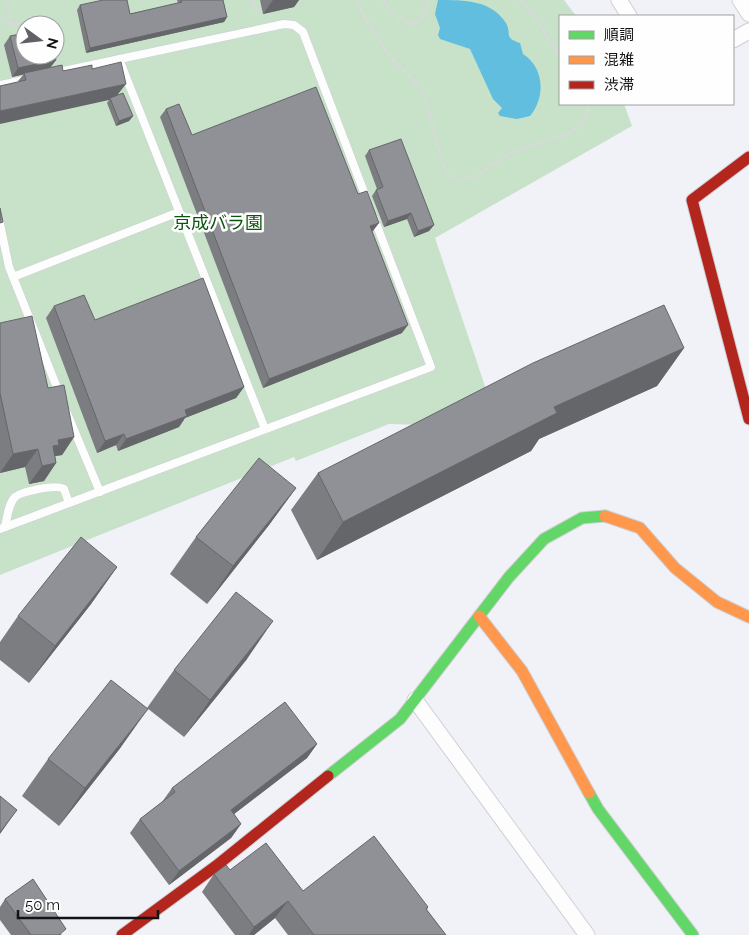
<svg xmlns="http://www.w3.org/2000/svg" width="749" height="935" viewBox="0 0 749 935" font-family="Raleway,'Noto Sans JP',sans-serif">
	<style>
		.green { fill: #c7e2c9; fill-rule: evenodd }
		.water { fill: #61bedf }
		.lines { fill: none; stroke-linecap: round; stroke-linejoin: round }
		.lane-casing { stroke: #cecfd4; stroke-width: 9 }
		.street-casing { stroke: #cecfd4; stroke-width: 17 }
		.fast-casing { stroke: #cecfd4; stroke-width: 13 }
		.slow-casing { stroke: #cecfd4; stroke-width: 13 }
		.jam-casing { stroke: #cecfd4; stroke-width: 13 }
		.path { stroke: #d8d9db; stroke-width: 3; stroke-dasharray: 5 2.5; stroke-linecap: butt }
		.lane { stroke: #fdfdfe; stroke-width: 8 }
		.street { stroke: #fdfdfe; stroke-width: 15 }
		.fast { stroke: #63d668; stroke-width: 11 }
		.slow { stroke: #ff974d; stroke-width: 11 }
		.jam { stroke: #b3261e; stroke-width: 11 }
		.wall { fill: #7c7d81 }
		.shaded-wall { fill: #656669 }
		.building { fill: #909196; stroke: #656669 }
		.labels { text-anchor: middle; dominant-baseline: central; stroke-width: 5; stroke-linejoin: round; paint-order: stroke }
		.park-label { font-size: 18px; fill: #0c550f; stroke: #fefefe }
	</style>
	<rect width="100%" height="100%" fill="#f0f2f8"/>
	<path class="green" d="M0 0H564L576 16H560V104H624L632 126 435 238 487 392 426 425 389 424 296 461 294 457 0 575ZM25 25H55V55H25Z"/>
	<path class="water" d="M438 0C465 0 491 0 506 23 512 34 503 37 520 43L523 54C544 67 546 97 530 116L517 119 500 116 498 113 502 108 493 99 470 49 440 39 438 35 440 28 435 14Z"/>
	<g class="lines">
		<defs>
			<g id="lane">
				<path d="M119 59 265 429"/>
				<path d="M54 73 284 24 294 25 303 32 367 200"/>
				<path d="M0 85 29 79"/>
				<path d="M0 224 9 267 60 395"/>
				<path d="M13 277 179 212"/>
				<path d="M67 413 100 492"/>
				<path d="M5 527C7 518 8 505 15 497 22 491 57 484 64 489L69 503"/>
				<path d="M0 529 431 367 374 218"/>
			</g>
			<g id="street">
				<path d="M619 0 629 16"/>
				<path d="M740 0 749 14"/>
				<path d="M733 40 749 31"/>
				<path d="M415 700 587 935"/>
			</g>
			<g id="fast">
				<path d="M328 776 400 719 509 577 544 539 582 518 605 516"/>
				<path d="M589 793 598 809 693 935"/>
			</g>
			<g id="slow">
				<path d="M605 516 640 528 675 568 717 602 749 617"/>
				<path d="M479 616 522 671 589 793"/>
			</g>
			<g id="jam">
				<path d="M749 157 692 200 749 419"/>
				<path d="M122 935 216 866 328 776"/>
			</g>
		</defs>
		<use href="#lane" class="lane-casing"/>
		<use href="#street" class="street-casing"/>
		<use href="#fast" class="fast-casing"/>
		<use href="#slow" class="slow-casing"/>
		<use href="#jam" class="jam-casing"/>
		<g class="path">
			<path d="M7 0 12 24"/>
			<path d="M254 0 258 16"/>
			<path d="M358 0C365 21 379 43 393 59 404 72 418 81 425 97 434 118 436 170 456 180 475 181 496 161 513 152 530 144 565 138 578 127 585 121 588 112 590 104"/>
			<path d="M382 0 402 21 416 24 423 18 428 0"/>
			<path d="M519 0C533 11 548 39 560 55"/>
			<path d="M0 18 12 24 29 22"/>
		</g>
		<use href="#lane" class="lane"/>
		<use href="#street" class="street"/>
		<use href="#fast" class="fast"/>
		<use href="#slow" class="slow"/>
		<use href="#jam" class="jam"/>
	</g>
	<g class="wall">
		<path d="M177 0H223L227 17 224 22 86 53 77 10 80 5 130 14 178 3Z"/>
		<path d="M260 0H299L294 7 263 14Z"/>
		<path d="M10 36 56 60 50 68 63 71 92 69 118 95 133 116 129 121 116 126 107 103 109 100 18 81 24 74 12 77 4 45Z"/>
		<path d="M166 109 192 135 358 194 373 231H372L402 333 263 388 160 117Z"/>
		<path d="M369 150 434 225 429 231 414 237 407 219 384 227 372 196 376 190 377 189 365 156Z"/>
		<path d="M54 306 95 320 244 387 236 398 185 418 179 427 118 451 116 445 97 453 46 318Z"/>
		<path d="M0 323 48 388 74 437 62 455 55 456 56 463 44 481 29 484 25 467 0 473Z"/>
		<path d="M684 348 657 386 539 439 531 451 317 560 291 510 318 473Z"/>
		<path d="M296 488 269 525 207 604 170 574 196 537Z"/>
		<path d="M117 567 91 604 29 683 0 660V642L18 616Z"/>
		<path d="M247 659 184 737 147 708 174 670Z"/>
		<path d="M317 744 307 758 234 814 241 824 231 838 169 885 130 833 140 819 162 802 172 788Z"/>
		<path d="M121 747 59 826 22 796 48 759Z"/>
		<path d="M230 870 303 891 428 907 427 910 446 935H288L275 918 254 935H235L202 892 214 874Z"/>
		<path d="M5 899 62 935H11L0 920V907Z"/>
	</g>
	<g class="shaded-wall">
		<path d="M273 0H299L294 7 263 14Z"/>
		<path d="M227 17 224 22 86 53 90 48Z"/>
		<path d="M56 60 49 69 12 77 18 68Z"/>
		<path d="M126 84 115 98H110L109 100 0 124V111Z"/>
		<path d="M133 116 129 121 116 126 119 121Z"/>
		<path d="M411 213 407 219 384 227 388 221Z"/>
		<path d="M379 223 373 231 364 234 370 226Z"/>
		<path d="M434 225 429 231 414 237 418 231Z"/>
		<path d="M408 325 402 333 263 388 269 379Z"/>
		<path d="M684 348 657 386 539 439 531 451 317 560 343 522 554 407Z"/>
		<path d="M244 387 236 398 185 418 179 427 118 451 126 439 185 410Z"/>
		<path d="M124 434 116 445 97 453 105 441Z"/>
		<path d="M74 437 62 455 50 457 53 446 58 440Z"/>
		<path d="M38 449 25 467 0 473 13 454Z"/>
		<path d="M56 463 44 481 29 484 42 466Z"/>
		<path d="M296 488 269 525 207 604 233 566Z"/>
		<path d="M117 567 91 604 29 683 55 646Z"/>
		<path d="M273 621 247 659 184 737 210 700Z"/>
		<path d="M148 709 121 747 59 826 85 788Z"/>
		<path d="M317 744 307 758 221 824 231 810Z"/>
		<path d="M17 810 0 834V832Z"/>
		<path d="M241 824 231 838 169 885 179 871Z"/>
		<path d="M288 901 275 918 254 935H249L254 927Z"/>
	</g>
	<g class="building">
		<path d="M103 0H127L130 14 182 2 181 0H223L227 17 90 48 80 5Z"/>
		<path d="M25 33V55H55L56 60 18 68 10 36Z"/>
		<path d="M121 62 126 84 0 111V86L26 80 24 73 62 65 63 71 92 65V69Z"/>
		<path d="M316 87 358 194 367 191 379 223 370 226 408 325 269 379 166 109 179 104 192 135Z"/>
		<path d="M123 93 133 116 119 121 110 98Z"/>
		<path d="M401 139 434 225 418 231 411 213 388 221 376 190 383 187 369 150Z"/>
		<path d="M0 208 3 222 0 223Z"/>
		<path d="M203 278 244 387 185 410 187 416 126 439 124 434 105 441 54 306 84 295 95 320Z"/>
		<path d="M664 305 684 348 554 407 557 413 343 522 318 473 533 363Z"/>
		<path d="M32 316 48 388 64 385 74 437 58 440 59 445 53 446 56 463 42 466 38 449 13 454 0 393V323Z"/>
		<path d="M259 458 296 488 233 566 196 537Z"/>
		<path d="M81 537 117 567 55 646 18 616Z"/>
		<path d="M236 592 273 621 210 700 174 670Z"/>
		<path d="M111 680 148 709 85 788 48 759Z"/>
		<path d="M285 702 317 744 231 810 241 824 179 871 140 819 175 792 172 788Z"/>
		<path d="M0 796 17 810 0 832Z"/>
		<path d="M374 836 428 907 426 909 446 935H314L288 901 254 927 214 874 226 865 230 870 266 843 303 891Z"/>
		<path d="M33 879 66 929 59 935H31L5 899Z"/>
	</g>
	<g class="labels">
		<g class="park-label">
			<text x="218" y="222">京成バラ園</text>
		</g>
	</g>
	<rect x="559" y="15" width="175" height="90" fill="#fefefe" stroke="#a0a0a2"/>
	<rect x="569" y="31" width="25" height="8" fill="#63d668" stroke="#a0a0a2"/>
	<text x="604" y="40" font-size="15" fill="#121317">順調</text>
	<rect x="569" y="56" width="25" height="8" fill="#ff974d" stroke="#a0a0a2"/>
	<text x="604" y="65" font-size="15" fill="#121317">混雑</text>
	<rect x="569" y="81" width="25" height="8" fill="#b3261e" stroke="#a0a0a2"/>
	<text x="604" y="90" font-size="15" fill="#121317">渋滞</text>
	<g transform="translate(40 40) rotate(105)"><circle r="24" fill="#fefefe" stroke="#a0a0a2"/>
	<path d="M0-4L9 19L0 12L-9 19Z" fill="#606166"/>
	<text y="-8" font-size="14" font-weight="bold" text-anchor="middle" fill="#121317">N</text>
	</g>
	<path d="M18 910v8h140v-8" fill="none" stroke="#121317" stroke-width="2.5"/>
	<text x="25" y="910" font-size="15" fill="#121317" stroke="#fefefe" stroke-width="4" paint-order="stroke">50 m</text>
</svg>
